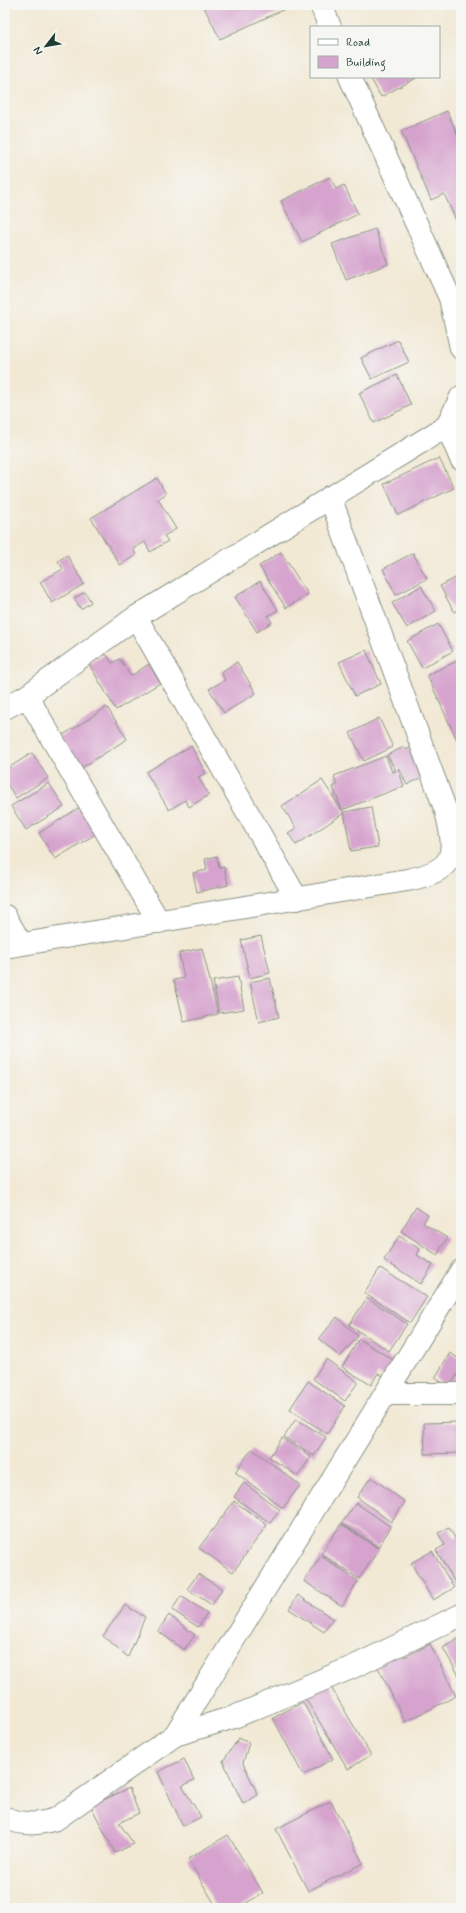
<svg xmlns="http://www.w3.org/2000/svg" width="466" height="1913" viewBox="0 0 466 1913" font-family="Mynerve,sans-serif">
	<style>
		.building { fill: #d6a3ce }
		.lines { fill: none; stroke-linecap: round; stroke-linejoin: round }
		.minor-casing { stroke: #889384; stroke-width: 24 }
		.minor { stroke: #fff; stroke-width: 22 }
	</style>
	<rect width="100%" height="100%" fill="#f6f6f2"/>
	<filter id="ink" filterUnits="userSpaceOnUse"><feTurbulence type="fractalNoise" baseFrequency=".025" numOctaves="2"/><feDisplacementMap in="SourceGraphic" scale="8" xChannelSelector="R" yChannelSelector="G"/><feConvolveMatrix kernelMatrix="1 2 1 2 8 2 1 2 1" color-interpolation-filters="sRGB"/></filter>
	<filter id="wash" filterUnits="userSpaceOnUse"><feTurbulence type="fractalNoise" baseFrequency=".012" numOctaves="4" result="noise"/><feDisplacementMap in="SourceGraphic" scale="16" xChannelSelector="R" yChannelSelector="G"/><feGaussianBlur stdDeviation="0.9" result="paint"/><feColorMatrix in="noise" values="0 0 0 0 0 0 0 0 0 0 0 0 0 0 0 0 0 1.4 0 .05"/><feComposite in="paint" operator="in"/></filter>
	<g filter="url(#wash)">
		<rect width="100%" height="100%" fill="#f2e9d5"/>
		<g id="blocks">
			<g class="building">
				<path d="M203 5H288L289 7 220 39Z"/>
				<path d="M375 77H418L381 97 371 79Z"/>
				<path d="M447 111 461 143V218L456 220 444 194 431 200 401 131Z"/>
				<path d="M461 114V127L456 116Z"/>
				<path d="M330 177 336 189 344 185 358 214 302 242 281 201Z"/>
				<path d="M375 229 388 264 346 280 332 244Z"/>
				<path d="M398 340 409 362 372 379 361 358Z"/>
				<path d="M397 375 411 405 374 423 359 393Z"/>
				<path d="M439 458 454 488 398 515 384 484Z"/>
				<path d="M157 478 166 494 158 499 176 529 164 536 168 541 150 552 145 542 133 549 136 555 120 565 91 518Z"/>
				<path d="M281 552 308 594 286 608 259 566Z"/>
				<path d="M413 553 427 579 396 595 383 569Z"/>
				<path d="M67 555 84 584 52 603 40 582 63 569 58 561Z"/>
				<path d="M461 575V608L454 612 440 586Z"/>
				<path d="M260 581 278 610 268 616 272 622 257 632 235 597Z"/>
				<path d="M421 586 436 611 407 628 392 603Z"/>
				<path d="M85 592 91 602 81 609 74 598Z"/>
				<path d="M438 624 453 651 422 668 407 641Z"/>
				<path d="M366 650 381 684 355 696 339 662Z"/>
				<path d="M106 654 112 663 120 659 131 676 149 664 160 683 116 710 89 664Z"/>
				<path d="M457 661 461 671V738L457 740 427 675Z"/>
				<path d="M237 662 256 693 224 713 209 689 225 680 221 672Z"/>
				<path d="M107 707 127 739 80 769 60 737Z"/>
				<path d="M379 718 393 747 364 761 350 733Z"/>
				<path d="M191 746 206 773 198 777 209 795 189 807 185 800 169 810 146 772Z"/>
				<path d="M413 746 427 775 407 785 399 768 398 769 404 786 342 810 333 787 337 785 334 776 386 756 392 772 396 771 387 755 404 747 406 750Z"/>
				<path d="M32 753 48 778 16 798 5 781V770Z"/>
				<path d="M322 780 344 813 296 845 288 833 296 828 282 806Z"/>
				<path d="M49 783 64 807 26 830 11 806Z"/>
				<path d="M83 805 99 832 55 859 39 833Z"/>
				<path d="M371 807 378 847 351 851 344 812Z"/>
				<path d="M217 856 219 868 224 867 228 885 197 892 193 873 207 870 205 859Z"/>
				<path d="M261 936 270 973 250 978 241 940Z"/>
				<path d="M202 948 218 1014 184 1022 174 980 184 978 179 953Z"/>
				<path d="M238 977 244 1009 219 1013 213 981Z"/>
				<path d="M270 978 279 1017 259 1022 250 982Z"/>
				<path d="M416 1207 428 1215 423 1223 447 1238 437 1255 401 1231Z"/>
				<path d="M399 1236 420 1249 417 1255 433 1265 421 1284 384 1260Z"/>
				<path d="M380 1268 427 1297 410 1323 364 1293Z"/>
				<path d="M367 1298 407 1324 389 1351 349 1325Z"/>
				<path d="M337 1317 358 1336 340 1357 319 1339Z"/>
				<path d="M359 1339 395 1361 385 1377 378 1373 371 1385 342 1367Z"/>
				<path d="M450 1353 461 1360V1369L449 1387 435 1378Z"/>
				<path d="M326 1359 358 1382 345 1401 313 1379Z"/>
				<path d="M308 1381 345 1406 327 1434 290 1409Z"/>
				<path d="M296 1419 326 1437 314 1456 284 1437Z"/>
				<path d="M461 1422V1453L425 1454 424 1423Z"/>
				<path d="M282 1438 311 1457 298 1476 269 1457Z"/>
				<path d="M252 1449 300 1485 283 1508 235 1472Z"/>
				<path d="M371 1477 405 1502 391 1522 357 1497Z"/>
				<path d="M244 1483 280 1510 270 1523 234 1497Z"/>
				<path d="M234 1501 267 1525 233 1572 199 1548Z"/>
				<path d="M356 1503 391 1527 378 1547 342 1523Z"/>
				<path d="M341 1524 379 1549 359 1579 321 1554Z"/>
				<path d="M449 1528 455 1538 461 1534 460 1591 436 1550 445 1545 438 1533Z"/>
				<path d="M432 1551 454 1588 433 1600 411 1563Z"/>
				<path d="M321 1556 358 1581 342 1606 304 1581Z"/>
				<path d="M198 1574 222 1589 212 1605 187 1589Z"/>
				<path d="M298 1595 333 1619 324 1632 289 1609Z"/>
				<path d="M181 1596 207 1613 198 1627 172 1610Z"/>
				<path d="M125 1605 145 1617 128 1657 103 1636Z"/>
				<path d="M169 1615 195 1635 184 1650 158 1631Z"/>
				<path d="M461 1637V1679L443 1648Z"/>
				<path d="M430 1644 456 1696 405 1722 374 1659 400 1647 405 1657Z"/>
				<path d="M329 1684 371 1755 348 1769 305 1698Z"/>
				<path d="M303 1702 333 1759 303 1775 273 1718Z"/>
				<path d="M239 1738 249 1743 243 1763 258 1795 243 1804 223 1761Z"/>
				<path d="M184 1759 194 1780 182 1786 201 1817 183 1826 158 1772Z"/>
				<path d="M129 1788 139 1813 119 1823 134 1844 115 1853 91 1806Z"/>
				<path d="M331 1801 363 1863 308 1891 276 1829Z"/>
				<path d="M228 1835 263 1893 238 1908H217L188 1859Z"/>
			</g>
		</g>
	</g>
	<g filter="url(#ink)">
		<use href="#blocks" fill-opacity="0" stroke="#889384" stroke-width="1"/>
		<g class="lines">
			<defs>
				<g id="minor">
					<path d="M321 5 330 27"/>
					<path d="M350 77 450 298 461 348"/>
					<path d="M447 426 461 459"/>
					<path d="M136 617 297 899"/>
					<path d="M27 696 159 922"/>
					<path d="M5 708 27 696 136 617 447 426 461 397"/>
					<path d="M5 916 21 944"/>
					<path d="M5 947 407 880C456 870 457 856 446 811L330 497"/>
					<path d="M386 1394H461"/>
					<path d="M175 1735 461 1271"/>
					<path d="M5 1818C25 1825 36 1825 56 1819L175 1735 234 1717 353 1667 461 1615"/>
				</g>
			</defs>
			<use href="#minor" class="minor-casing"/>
			<use href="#minor" class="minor"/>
		</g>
	</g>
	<rect width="466" height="1913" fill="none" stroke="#f6f6f2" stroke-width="20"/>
	<rect x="310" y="26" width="130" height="52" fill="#f6f6f2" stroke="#a0aca6"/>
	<rect x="318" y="39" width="20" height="6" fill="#ffffff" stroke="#a0aca6"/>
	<text x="346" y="46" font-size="12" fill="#1f3d34">Road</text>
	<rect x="318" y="56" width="20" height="12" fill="#d6a3ce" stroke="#a0aca6"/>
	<text x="346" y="66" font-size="12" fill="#1f3d34">Building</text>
	<g transform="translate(46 46) rotate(239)" stroke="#f6f6f2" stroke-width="3" paint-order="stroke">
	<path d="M0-3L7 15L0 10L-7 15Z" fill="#1f3d34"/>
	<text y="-6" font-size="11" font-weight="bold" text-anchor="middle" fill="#1f3d34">N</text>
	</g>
</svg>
